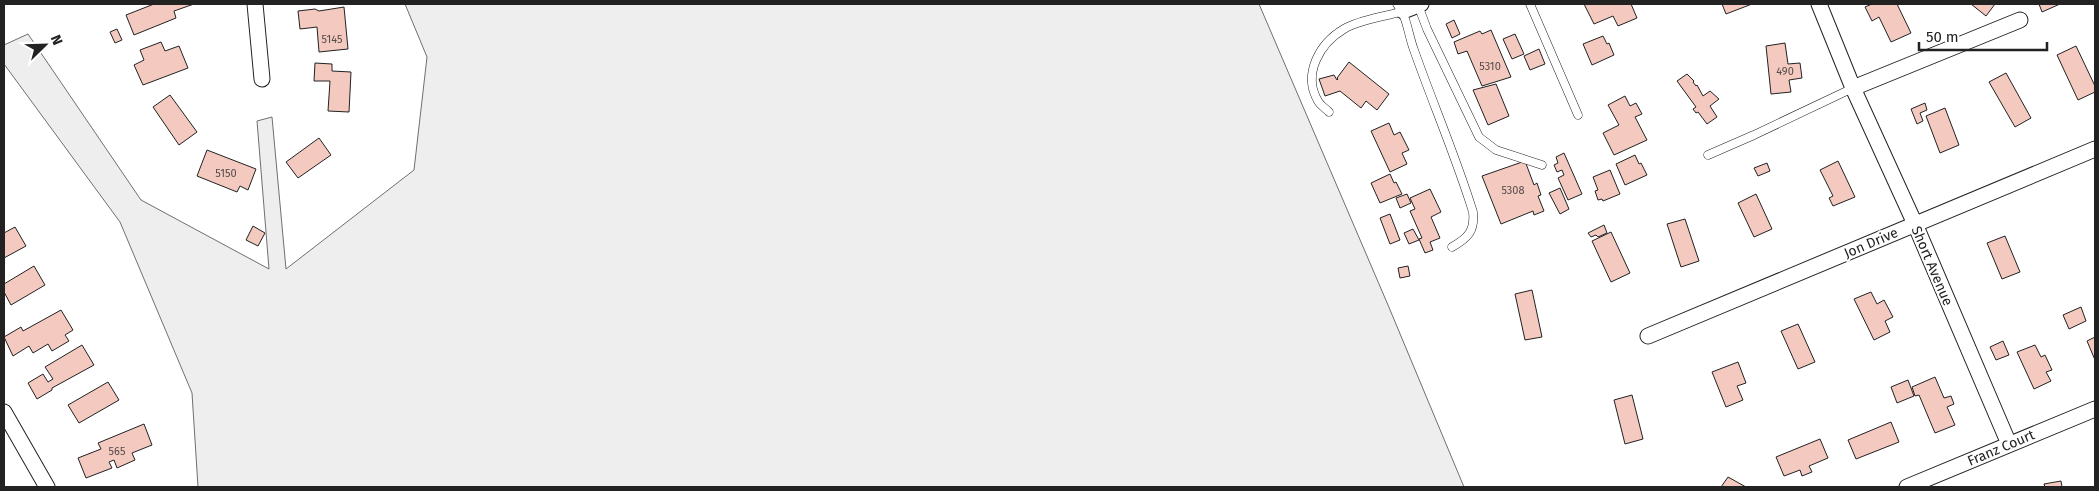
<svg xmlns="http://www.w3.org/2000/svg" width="2099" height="491" viewBox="0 0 2099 491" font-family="'Fira Sans',sans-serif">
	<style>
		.green { fill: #eee; stroke: #6f6f6f }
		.building { fill: #f3c9c0; stroke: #222 }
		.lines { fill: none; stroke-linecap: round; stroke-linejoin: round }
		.service-casing { stroke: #222; stroke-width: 9 }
		.minor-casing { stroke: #222; stroke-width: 17 }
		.service { stroke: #fff; stroke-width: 8 }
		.minor { stroke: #fff; stroke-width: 15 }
		.labels { text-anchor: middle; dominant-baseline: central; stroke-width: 4; stroke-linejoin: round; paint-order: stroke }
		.number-label { font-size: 11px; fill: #564c4a }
		.street-label { font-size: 14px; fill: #222; stroke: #fff }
	</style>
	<rect width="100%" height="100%" fill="#fff"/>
	<path class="green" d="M405 4H1259L1388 305 1464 487H198L192 393 120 222 4 64V45L28 34 141 200 269 269 257 121 272 117 286 269 414 170 427 57Z"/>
	<g class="building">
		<path d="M154 4H194L174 11 176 18 134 35 126 15Z"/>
		<path d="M1584 4H1631L1637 18 1618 26 1613 16 1594 24Z"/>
		<path d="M1722 4H1752L1726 14Z"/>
		<path d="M1872 4H1897L1911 33 1891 42 1879 17 1872 21 1865 7Z"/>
		<path d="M1971 4H1995L1986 16Z"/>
		<path d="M2039 4H2060L2042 12Z"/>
		<path d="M344 7 348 49 319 52 317 27 300 29 298 11 315 9 319 11Z"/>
		<path d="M1454 20 1460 34 1452 38 1446 24Z"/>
		<path d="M117 29 122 40 115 43 110 32Z"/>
		<path d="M1491 30 1511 77 1482 86 1467 51 1458 54 1454 42 1480 31 1482 34Z"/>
		<path d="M1515 34 1524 54 1512 59 1503 39Z"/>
		<path d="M1603 36 1607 44 1609 43 1614 55 1592 65 1583 44Z"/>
		<path d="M161 42 165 51 179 46 188 68 143 85 134 65 144 60 140 50Z"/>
		<path d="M1785 43 1788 64 1800 63 1802 78 1789 80 1791 92 1771 94 1766 46Z"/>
		<path d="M2076 46 2095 86V92L2078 100 2057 55Z"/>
		<path d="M1539 49 1545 64 1530 70 1524 56Z"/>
		<path d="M1349 62 1389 94 1377 110 1366 101 1361 108 1340 91 1325 96 1319 79 1334 75 1337 80 1338 79 1337 78Z"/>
		<path d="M315 63 332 64V71L351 72 349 112 328 111 330 81H314Z"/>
		<path d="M2006 73 2031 118 2015 127 1989 82Z"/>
		<path d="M1687 74 1694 81 1693 82 1696 86 1697 85 1703 96 1710 91 1719 99 1710 106 1717 117 1707 124 1698 112 1696 113 1693 109 1696 107 1677 81Z"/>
		<path d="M1496 84 1509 116 1488 125 1473 90Z"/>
		<path d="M170 95 197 132 179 145 153 107Z"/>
		<path d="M1625 96 1630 106 1636 103 1642 114 1635 117 1647 140 1614 155 1603 133 1619 125 1608 105Z"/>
		<path d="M1925 103 1927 110 1920 113 1923 121 1917 124 1911 109Z"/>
		<path d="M1945 108 1959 145 1940 153 1926 116Z"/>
		<path d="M1389 123 1394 135 1400 132 1409 150 1402 153 1407 164 1390 172 1371 131Z"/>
		<path d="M319 138 331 155 298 178 286 162Z"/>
		<path d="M207 150 256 169 248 190 240 186 237 192 197 176Z"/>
		<path d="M1564 153 1582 194 1568 200 1558 178 1564 175 1562 170 1557 172 1554 165 1558 163 1556 157Z"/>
		<path d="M1635 155 1639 164 1641 163 1647 175 1625 185 1616 164Z"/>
		<path d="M1525 161 1534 185 1537 183 1541 195 1538 196 1544 211 1534 215 1533 211 1501 224 1482 176Z"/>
		<path d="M1838 161 1855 197 1833 206 1829 198 1833 196 1820 170Z"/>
		<path d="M1767 163 1770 171 1758 176 1754 168Z"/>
		<path d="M1610 170 1620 194 1603 201 1602 199 1598 200 1595 191 1598 190 1593 177Z"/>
		<path d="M1390 174 1394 183 1396 182 1402 194 1380 203 1371 183Z"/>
		<path d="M1560 188 1569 209 1560 214 1549 193Z"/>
		<path d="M1430 189 1441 212 1431 217 1440 238 1430 242 1433 250 1425 253 1419 239 1422 238 1410 211 1415 209 1410 198Z"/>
		<path d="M1407 194 1411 203 1400 208 1396 198Z"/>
		<path d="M1756 194 1772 229 1754 237 1738 203Z"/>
		<path d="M1390 214 1400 240 1390 244 1380 218Z"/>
		<path d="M1685 219 1699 261 1681 267 1667 224Z"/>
		<path d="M1604 225 1607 233 1598 237 1596 235 1591 237 1588 233Z"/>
		<path d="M253 226 265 233 258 246 246 240Z"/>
		<path d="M15 227 26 246 4 258V233Z"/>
		<path d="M1413 229 1419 240 1409 244 1404 233Z"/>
		<path d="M1611 232 1630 273 1611 282 1592 241Z"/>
		<path d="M2005 236 2020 272 2002 279 1987 243Z"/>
		<path d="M34 266 45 285 11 305 4 292V284Z"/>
		<path d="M1408 266 1410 276 1400 278 1398 268Z"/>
		<path d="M1532 290 1542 337 1525 340 1515 294Z"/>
		<path d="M1871 292 1877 304 1884 300 1893 317 1885 321 1890 332 1874 340 1854 299Z"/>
		<path d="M2081 307 2086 321 2069 329 2063 315Z"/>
		<path d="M61 310 73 330 65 335 69 341 52 351 48 344 33 353 29 346 13 356 4 337 21 327 23 331Z"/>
		<path d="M1798 324 1815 362 1798 369 1781 331Z"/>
		<path d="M2095 337V360L2087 341Z"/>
		<path d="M2003 341 2009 355 1996 360 1990 347Z"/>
		<path d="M82 345 94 365 52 388V390L37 399 28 383 43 374 48 382 53 379 45 367Z"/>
		<path d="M2035 345 2041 357 2045 355 2052 370 2046 372 2051 381 2034 389 2017 352Z"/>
		<path d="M1738 362 1746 383 1737 386 1743 400 1726 407 1712 372Z"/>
		<path d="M1935 377 1944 398 1951 396 1954 404 1947 407 1955 425 1935 433 1919 395 1915 396 1912 387Z"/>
		<path d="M1908 380 1914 396 1897 403 1891 387Z"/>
		<path d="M108 382 119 400 79 423 68 405Z"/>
		<path d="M1632 395 1643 439 1625 444 1614 400Z"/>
		<path d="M1891 422 1899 442 1856 459 1848 440Z"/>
		<path d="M144 424 152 445 132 453 135 460 117 468 114 460 109 462 112 468 86 478 78 458 101 449 98 443Z"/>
		<path d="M1820 439 1828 458 1809 466 1812 472 1802 476 1800 470 1784 476 1776 457Z"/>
		<path d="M1728 477 1746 487H1721Z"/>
		<path d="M2061 481 2062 487H2045L2044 484Z"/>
	</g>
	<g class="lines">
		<defs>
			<g id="service">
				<path d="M1397 4C1407 16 1408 34 1414 50 1433 104 1456 157 1473 212 1475 231 1468 238 1452 247"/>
				<path d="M1530 4 1578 115"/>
				<path d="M1418 5 1427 29 1479 137 1496 150 1542 165"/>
				<path d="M1329 112C1325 108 1320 105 1318 101 1302 74 1320 43 1344 29 1361 19 1385 17 1403 11"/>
				<path d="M1708 155 1754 135 1853 88"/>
			</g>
			<g id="minor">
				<path d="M255 4 262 79"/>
				<path d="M1819 4 1853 88 1915 224 2009 444"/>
				<path d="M1403 11 1421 4"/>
				<path d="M1853 88 2020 20"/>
				<path d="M1648 336 2095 149"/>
				<path d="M4 412 47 487"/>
				<path d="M1907 487 2095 409"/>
			</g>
		</defs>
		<use href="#service" class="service-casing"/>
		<use href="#minor" class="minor-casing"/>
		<use href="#service" class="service"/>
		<use href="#minor" class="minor"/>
	</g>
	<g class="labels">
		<g class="number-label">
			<text x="332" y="39">5145</text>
			<text x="1490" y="66">5310</text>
			<text x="1785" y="71">490</text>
			<text x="226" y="173">5150</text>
			<text x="1513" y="190">5308</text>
			<text x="117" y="451">565</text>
		</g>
		<g class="street-label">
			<text transform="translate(1871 243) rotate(-23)">Jon Drive</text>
			<text transform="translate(1932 266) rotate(67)">Short Avenue</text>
			<text transform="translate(2001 448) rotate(-23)">Franz Court</text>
		</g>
	</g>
	<rect width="2099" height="491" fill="none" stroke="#222222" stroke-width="10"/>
	<g transform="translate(45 45) rotate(67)" stroke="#ffffff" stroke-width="4" paint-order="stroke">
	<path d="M0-4L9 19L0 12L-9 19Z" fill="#222222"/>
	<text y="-8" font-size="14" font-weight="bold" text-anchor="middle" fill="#222222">N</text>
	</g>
	<path d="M1919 42v8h128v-8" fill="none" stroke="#222222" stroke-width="2.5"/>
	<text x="1926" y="42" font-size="15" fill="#222222" stroke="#ffffff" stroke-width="4" paint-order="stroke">50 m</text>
</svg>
